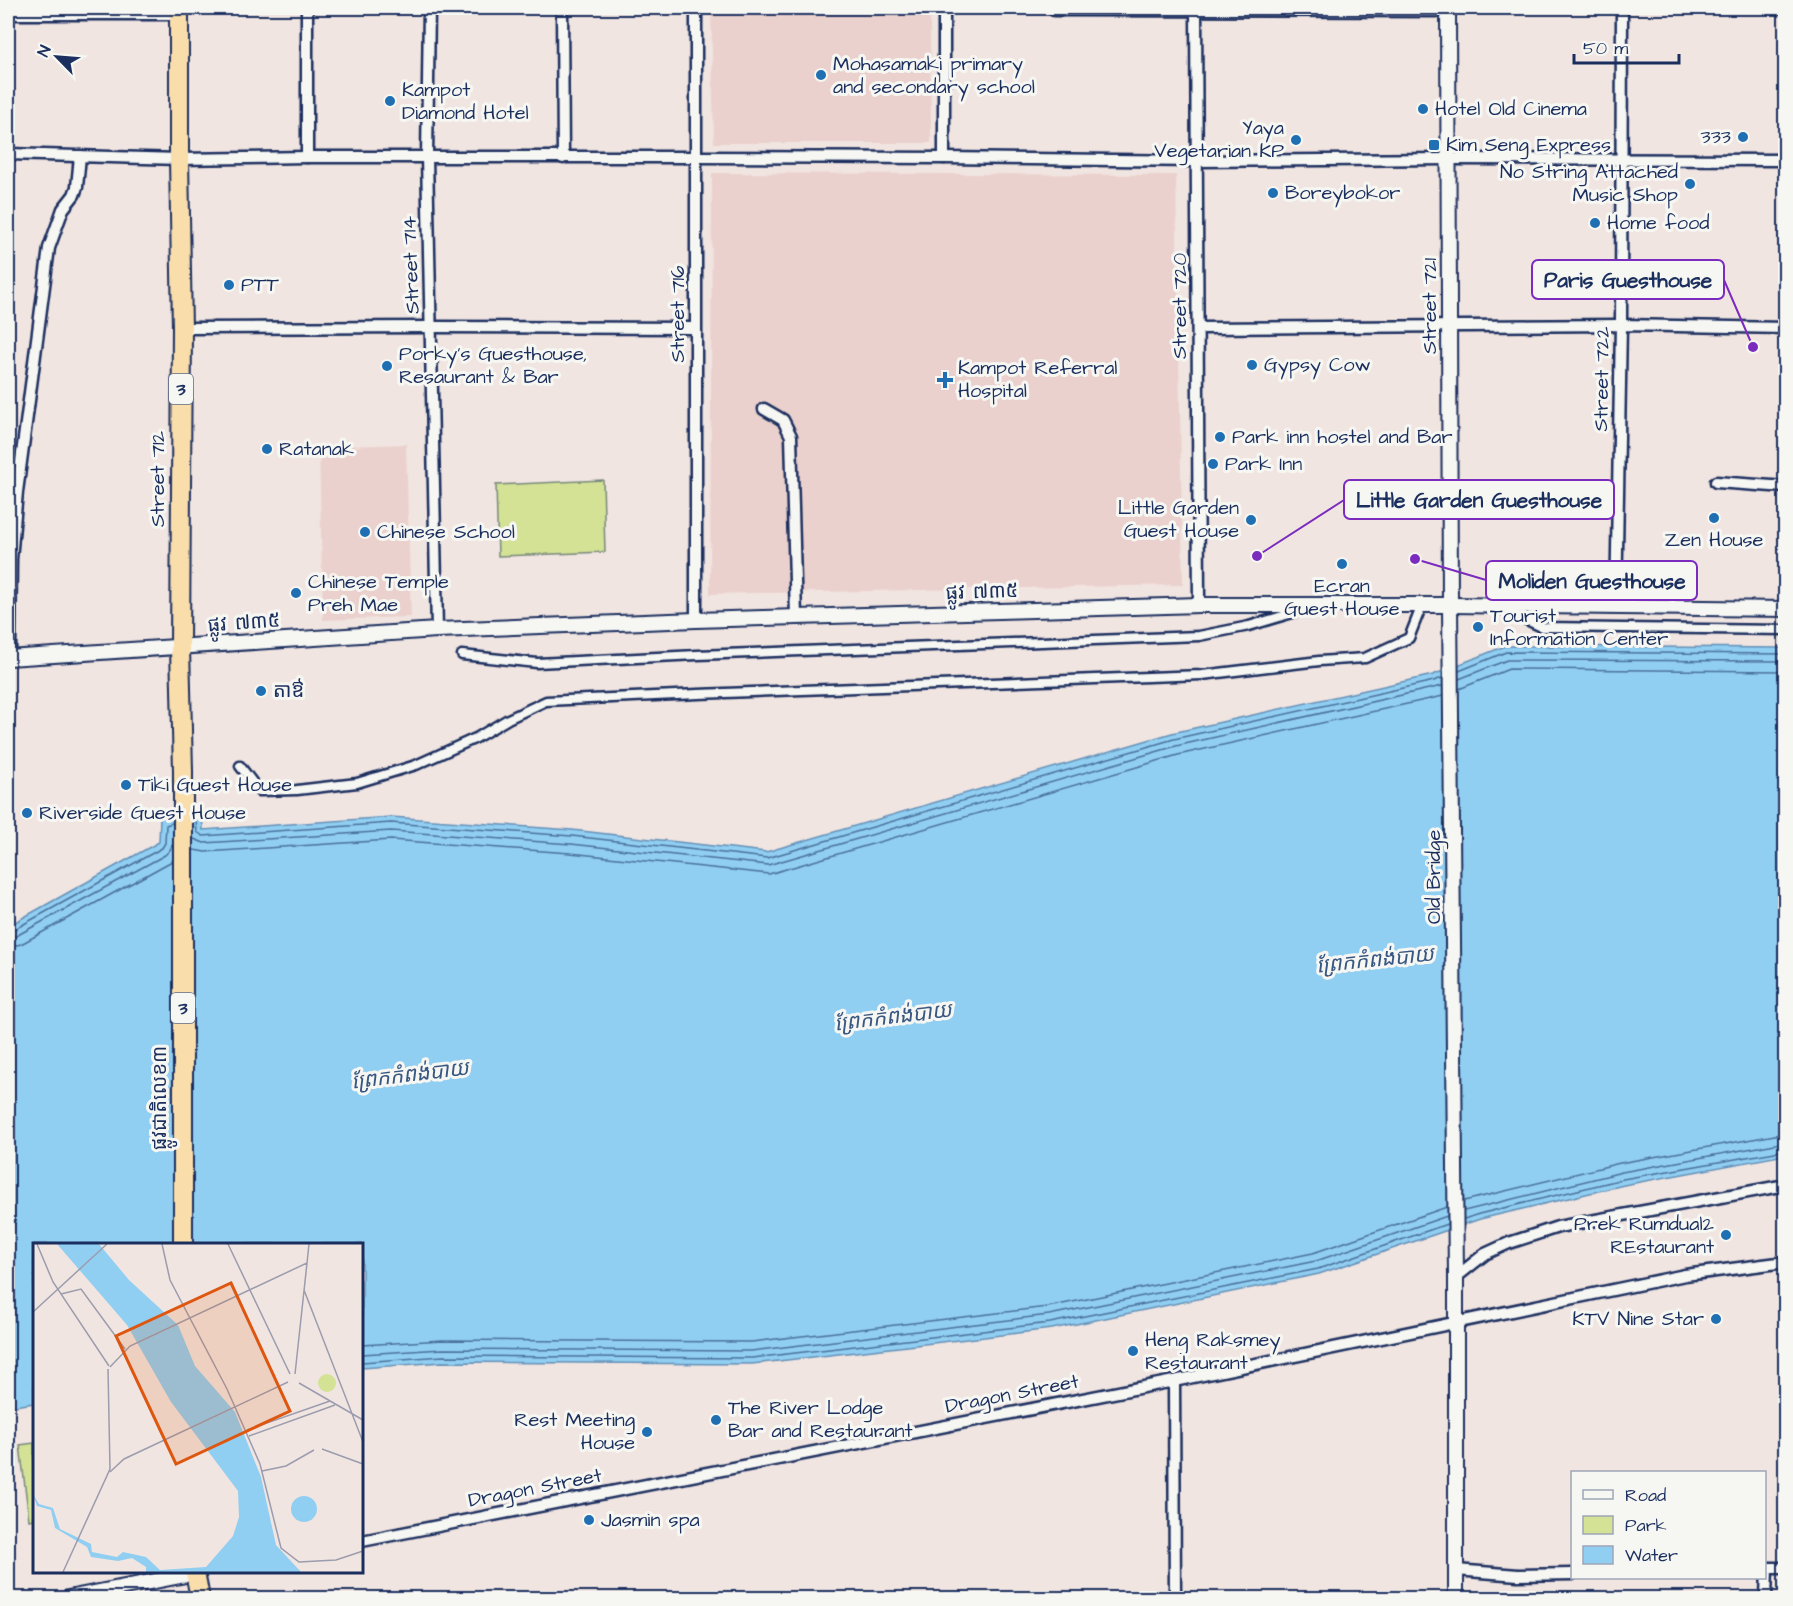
<svg xmlns="http://www.w3.org/2000/svg" width="1793" height="1606" viewBox="0 0 1793 1606" font-family="'Architects Daughter','Noto Sans Khmer',sans-serif">
	<style>
		.built { fill: #ebd1cd }
		.green { fill: #d3e295; stroke: #77887a; stroke-width: 1.5 }
		.water { fill: #91cff2; stroke: #628fb7; stroke-width: 1.5 }
		.lines { fill: none; stroke-linecap: round; stroke-linejoin: round }
		.shore { stroke: #4a6f99; stroke-width: 1.5 }
		.pedestrian-casing { stroke: #1b2f5e; stroke-width: 13 }
		.minor-casing { stroke: #1b2f5e; stroke-width: 15 }
		.tertiary-casing { stroke: #1b2f5e; stroke-width: 18 }
		.trunk-casing { stroke: #1b2f5e; stroke-width: 22 }
		.pedestrian { stroke: #f6f6f2; stroke-width: 8 }
		.minor { stroke: #f6f6f2; stroke-width: 10 }
		.tertiary { stroke: #f6f6f2; stroke-width: 14 }
		.trunk { stroke: #f9deab; stroke-width: 18 }
		.poi-dot { fill: #1f6fb2; stroke: #f6f6f2; stroke-width: 2 }
		.labels { text-anchor: middle; dominant-baseline: central; stroke-width: 6; stroke-linejoin: round; paint-order: stroke }
		.shield { fill: #f6f6f2; stroke: #5d6b8a; stroke-width: 1.5 }
		.shield-label { font-size: 18px; font-weight: bold; fill: #1b2f5e }
		.poi-label { font-size: 20px; fill: #1b2f5e; stroke: #f6f6f2; text-anchor: start }
		.street-label { font-size: 20px; fill: #1b2f5e; stroke: #f6f6f2 }
		.water-label { font-size: 21px; font-style: italic; fill: #385783; stroke: #f6f6f2 }
		.inset-road { fill: none; stroke: #9b9cad; stroke-width: 1.5 }
		.view { fill: #de5710; fill-opacity: 0.15; stroke: #de5710; stroke-width: 3 }
		.inset-edge { fill: none; stroke: #1b2f5e; stroke-width: 3 }
		.leader { fill: none; stroke: #7b2cbf; stroke-width: 2 }
		.callout-dot { fill: #7b2cbf; stroke: #f6f6f2; stroke-width: 2 }
		.callout { fill: #f6f6f2; stroke: #7b2cbf; stroke-width: 2 }
		.callout-label { font-size: 21px; text-anchor: middle; font-weight: bold; fill: #1b2f5e }
	</style>
	<rect width="100%" height="100%" fill="#f1e5e1"/>
	<filter id="ink" filterUnits="userSpaceOnUse"><feTurbulence type="fractalNoise" baseFrequency=".0167" numOctaves="2"/><feDisplacementMap in="SourceGraphic" scale="12" xChannelSelector="R" yChannelSelector="G"/><feConvolveMatrix kernelMatrix="1 2 1 2 8 2 1 2 1" color-interpolation-filters="sRGB"/></filter>
	<g filter="url(#ink)">
		<g class="built">
			<path d="M711 8H930L931 143H714Z"/>
			<path d="M712 173 1176 175 1183 585 710 594Z"/>
			<path d="M406 444 411 617 323 620 319 447Z"/>
		</g>
		<g class="green">
			<path d="M603 480 605 552 498 556 496 485Z"/>
			<path d="M34 1443V1519L29 1520 20 1445Z"/>
		</g>
		<path class="water" d="M1505 646 1785 648V1155L1624 1185 1480 1219 1319 1274 1052 1329 752 1364 442 1362 362 1368V1244H34V1403L8 1407V926L159 842 160 818 202 812 203 830 391 817 572 830 766 852 1172 733 1433 675Z"/>
		<g class="lines">
			<g class="shore">
				<path d="M1459 671 1506 652 1786 654"/>
				<path d="M1459 679 1507 660 1786 661"/>
				<path d="M1459 689 1509 669 1786 671"/>
				<path d="M194 819 196 821 197 832 203 836 391 823 572 836 767 858 1174 739 1434 681 1442 678"/>
				<path d="M194 839 204 843 391 831 571 844 768 865 1176 746 1442 686"/>
				<path d="M194 850 205 852 391 840 570 853 769 874 1178 755 1443 696"/>
				<path d="M8 930H13L162 848 165 843 166 825 172 823"/>
				<path d="M8 938 16 936 165 855 170 850 172 845"/>
				<path d="M8 947 21 944 172 861"/>
				<path d="M1464 1201 1620 1163 1786 1133"/>
				<path d="M1464 1211 1622 1172 1786 1142"/>
				<path d="M1464 1219 1479 1214 1623 1179 1786 1150"/>
				<path d="M362 1345 443 1340 751 1342 1048 1307 1313 1253 1447 1207"/>
				<path d="M362 1354 443 1349 751 1351 1049 1315 1316 1261 1447 1216"/>
				<path d="M362 1362 443 1356 752 1358 1050 1323 1318 1269 1447 1224"/>
			</g>
			<defs>
				<g id="pedestrian">
					<path d="M1500 608 1542 627 1786 630"/>
					<path d="M462 655 537 663 697 655 1199 636 1249 626 1306 609"/>
					<path d="M240 766 259 791 297 790 357 783 416 765 476 738 508 719 546 701 698 694 1202 675 1319 661 1365 658 1409 638 1422 605"/>
				</g>
				<g id="minor">
					<path d="M429 8 427 157 437 630"/>
					<path d="M562 8 563 158"/>
					<path d="M696 8V620"/>
					<path d="M1196 8 1199 605"/>
					<path d="M1782 8 1786 10"/>
					<path d="M1054 10 1448 11"/>
					<path d="M8 14H179"/>
					<path d="M8 154 179 159 307 157H696L944 158 1197 161 1448 159 1786 160"/>
					<path d="M307 157V8"/>
					<path d="M944 158V8"/>
					<path d="M182 328 431 327 695 328"/>
					<path d="M1198 328 1621 325 1786 328"/>
					<path d="M764 409 783 420 791 436 796 617"/>
					<path d="M1716 482 1786 487"/>
					<path d="M1616 607 1621 325 1622 8"/>
					<path d="M10 657 11 559 17 492 49 248 63 209 74 195 77 187 80 156"/>
					<path d="M1456 1277 1485 1254 1509 1243 1558 1227 1786 1185"/>
					<path d="M1174 1381 1175 1598"/>
					<path d="M362 1541 1174 1381 1685 1275 1786 1262"/>
					<path d="M1764 1568H1786"/>
					<path d="M1456 1570 1518 1575 1572 1574"/>
					<path d="M1766 1598 1767 1568"/>
				</g>
				<g id="tertiary">
					<path d="M1448 8 1450 605 1456 1277V1598"/>
					<path d="M8 658 437 630 696 620 1199 605H1450L1786 609"/>
					<path d="M68 1598 196 1573"/>
				</g>
				<g id="trunk">
					<path d="M179 8V159L182 328 180 647 183 771V1244"/>
					<path d="M195 1572 200 1598"/>
				</g>
			</defs>
			<use href="#pedestrian" class="pedestrian-casing"/>
			<use href="#minor" class="minor-casing"/>
			<use href="#tertiary" class="tertiary-casing"/>
			<use href="#trunk" class="trunk-casing"/>
			<use href="#pedestrian" class="pedestrian"/>
			<use href="#minor" class="minor"/>
			<use href="#tertiary" class="tertiary"/>
			<use href="#trunk" class="trunk"/>
		</g>
	</g>
	<g class="poi-dot">
		<circle cx="821" cy="75" r="6"/>
		<circle cx="390" cy="101" r="6"/>
		<circle cx="1423" cy="109" r="6"/>
		<circle cx="1743" cy="137" r="6"/>
		<circle cx="1296" cy="140" r="6"/>
		<rect x="1428" y="139" width="12" height="12" rx="3"/>
		<circle cx="1690" cy="184" r="6"/>
		<circle cx="1273" cy="193" r="6"/>
		<circle cx="1595" cy="223" r="6"/>
		<circle cx="229" cy="285" r="6"/>
		<circle cx="1252" cy="365" r="6"/>
		<circle cx="387" cy="366" r="6"/>
		<path d="M942 371h6v6h6v6h-6v6h-6v-6h-6v-6h6z"/>
		<circle cx="1220" cy="437" r="6"/>
		<circle cx="267" cy="449" r="6"/>
		<circle cx="1213" cy="464" r="6"/>
		<circle cx="1714" cy="518" r="6"/>
		<circle cx="1251" cy="520" r="6"/>
		<circle cx="365" cy="532" r="6"/>
		<circle cx="1342" cy="564" r="6"/>
		<circle cx="296" cy="593" r="6"/>
		<circle cx="1478" cy="627" r="6"/>
		<circle cx="261" cy="691" r="6"/>
		<circle cx="126" cy="785" r="6"/>
		<circle cx="27" cy="813" r="6"/>
		<circle cx="1726" cy="1235" r="6"/>
		<circle cx="1716" cy="1319" r="6"/>
		<circle cx="1133" cy="1351" r="6"/>
		<circle cx="716" cy="1420" r="6"/>
		<circle cx="647" cy="1432" r="6"/>
		<circle cx="589" cy="1520" r="6"/>
	</g>
	<g class="labels">
		<g class="shield">
			<rect x="169" y="374" width="24" height="30" rx="4.5"/>
			<rect x="171" y="993" width="24" height="30" rx="4.5"/>
		</g>
		<g class="shield-label">
			<text x="181" y="389">3</text>
			<text x="183" y="1008">3</text>
		</g>
		<g class="poi-label">
			<text x="833" y="64">Mohasamaki primary<tspan x="833" dy="23">and secondary school</tspan></text>
			<text x="402" y="90">Kampot<tspan x="402" dy="23">Diamond Hotel</tspan></text>
			<text x="1435" y="109">Hotel Old Cinema</text>
			<text x="1284" y="128" text-anchor="end">Yaya<tspan x="1284" dy="23">Vegetarian KP</tspan></text>
			<text x="1731" y="137" text-anchor="end">333</text>
			<text x="1446" y="145">Kim Seng Express</text>
			<text x="1678" y="172" text-anchor="end">No String Attached<tspan x="1678" dy="23">Music Shop</tspan></text>
			<text x="1285" y="193">Boreybokor</text>
			<text x="1607" y="223">Home food</text>
			<text x="241" y="285">PTT</text>
			<text x="399" y="354">Porky's Guesthouse,<tspan x="399" dy="23">Resaurant &amp; Bar</tspan></text>
			<text x="1264" y="365">Gypsy Cow</text>
			<text x="958" y="368">Kampot Referral<tspan x="958" dy="23">Hospital</tspan></text>
			<text x="1232" y="437">Park inn hostel and Bar</text>
			<text x="279" y="449">Ratanak</text>
			<text x="1225" y="464">Park Inn</text>
			<text x="1239" y="508" text-anchor="end">Little Garden<tspan x="1239" dy="23">Guest House</tspan></text>
			<text x="377" y="532">Chinese School</text>
			<text x="1714" y="540" text-anchor="middle">Zen House</text>
			<text x="308" y="582">Chinese Temple<tspan x="308" dy="23">Preh Mae</tspan></text>
			<text x="1342" y="586" text-anchor="middle">Ecran<tspan x="1342" dy="23">Guest House</tspan></text>
			<text x="1490" y="616">Tourist<tspan x="1490" dy="23">Information Center</tspan></text>
			<text x="273" y="691">តាឳ</text>
			<text x="138" y="785">Tiki Guest House</text>
			<text x="39" y="813">Riverside Guest House</text>
			<text x="1714" y="1224" text-anchor="end">Prek Rumdual2<tspan x="1714" dy="23">REstaurant</tspan></text>
			<text x="1704" y="1319" text-anchor="end">KTV Nine Star</text>
			<text x="1145" y="1340">Heng Raksmey<tspan x="1145" dy="23">Restaurant</tspan></text>
			<text x="728" y="1408">The River Lodge<tspan x="728" dy="23">Bar and Restaurant</tspan></text>
			<text x="635" y="1420" text-anchor="end">Rest Meeting<tspan x="635" dy="23">House</tspan></text>
			<text x="601" y="1520">Jasmin spa</text>
		</g>
		<g class="street-label">
			<text transform="translate(411 265) rotate(-92)">Street 714</text>
			<text transform="translate(1180 306) rotate(-90)">Street 720</text>
			<text transform="translate(1430 306) rotate(-90)">Street 721</text>
			<text transform="translate(678 314) rotate(-90)">Street 716</text>
			<text transform="translate(1602 379) rotate(-89)">Street 722</text>
			<text transform="translate(158 479) rotate(-90)">Street 712</text>
			<text transform="translate(982 592) rotate(-2)">ផ្លូវ ៧៣៥</text>
			<text transform="translate(244 623) rotate(-4)">ផ្លូវ ៧៣៥</text>
			<text transform="translate(1434 877) rotate(-90)">Old Bridge</text>
			<text transform="translate(160 1098) rotate(-90)">ផ្លូវជាតិលេខ៣</text>
			<text transform="translate(1012 1394) rotate(-11)">Dragon Street</text>
			<text transform="translate(535 1488) rotate(-11)">Dragon Street</text>
		</g>
		<g class="water-label">
			<text transform="translate(1375 960) rotate(-6)">ព្រែកកំពង់បាយ</text>
			<text transform="translate(893 1017) rotate(-7)">ព្រែកកំពង់បាយ</text>
			<text transform="translate(410 1075) rotate(-7)">ព្រែកកំពង់បាយ</text>
		</g>
	</g>
	<g transform="translate(33 1243)">
		<rect width="330" height="330" fill="#f1e5e1"/>
		<path d="M285 140a9 9 0 1 1 18 0a9 9 0 1 1-18 0Z" fill="#d3e295"/>
		<path d="M24 1H66L96 37 145 82 162 123 202 169 228 234 243 302 268 329H113V324L99 315 85 318 58 314 54 304 22 285 18 267 4 263 0 251 6 261 20 265 27 286 58 301 59 309 84 314 90 309 113 314 127 327 173 324 200 293 206 274 205 248 138 159 94 82ZM258 266a13 13 0 1 1 26 0a13 13 0 1 1-26 0Z" fill="#91cff2"/>
		<path class="inset-road" d="M4 1 20 39 76 123M129 1 137 37 194 146 227 221 248 305 266 319 303 317 330 308M195 1 257 131M271 47 330 199M28 51 48 46 92 106M0 69 74 1M77 124 97 103 274 20 276 1M262 131 274 20M266 140 330 177M214 187 297 158M216 193 302 162M289 206 330 221M229 228 253 223 281 207M77 229 91 216 255 139M30 329 77 226 75 126"/>
		<path class="view" d="M198 40 257 168 143 221 83 93Z"/>
		<rect width="330" height="330" class="inset-edge"/>
	</g>
	<path class="leader" d="M1753 347L1724 280M1257 556L1344 500M1415 559L1486 580"/>
	<g class="callout-dot">
		<circle cx="1753" cy="347" r="6"/>
		<circle cx="1257" cy="556" r="6"/>
		<circle cx="1415" cy="559" r="6"/>
	</g>
	<g class="callout">
		<rect x="1532" y="260" width="192" height="39" rx="6"/>
		<rect x="1344" y="480" width="270" height="39" rx="6"/>
		<rect x="1486" y="561" width="211" height="39" rx="6"/>
	</g>
	<g class="callout-label">
		<text x="1628" y="287">Paris Guesthouse</text>
		<text x="1479" y="507">Little Garden Guesthouse</text>
		<text x="1592" y="588">Moliden Guesthouse</text>
	</g>
	<rect width="1793" height="1606" fill="none" stroke="#f6f6f2" stroke-width="30"/>
	<rect x="15" y="15" width="1763" height="1576" fill="none" stroke="#1b2f5e" stroke-width="2" filter="url(#ink)"/>
	<rect x="1571" y="1471" width="195" height="108" fill="#f6f6f2" stroke="#9ea6b7" stroke-width="1.5"/>
	<rect x="1583" y="1490" width="30" height="9" fill="#f6f6f2" stroke="#9ea6b7" stroke-width="1.5"/>
	<text x="1625" y="1501" font-size="18" fill="#1b2f5e">Road</text>
	<rect x="1583" y="1516" width="30" height="18" fill="#d3e295" stroke="#9ea6b7" stroke-width="1.5"/>
	<text x="1625" y="1531" font-size="18" fill="#1b2f5e">Park</text>
	<rect x="1583" y="1546" width="30" height="18" fill="#91cff2" stroke="#9ea6b7" stroke-width="1.5"/>
	<text x="1625" y="1561" font-size="18" fill="#1b2f5e">Water</text>
	<g transform="translate(57 57) rotate(295)" stroke="#f6f6f2" stroke-width="4.5" paint-order="stroke">
	<path d="M0-4.5L10 22L0 15L-10 22Z" fill="#1b2f5e"/>
	<text y="-9" font-size="16" font-weight="bold" text-anchor="middle" fill="#1b2f5e">N</text>
	</g>
	<path d="M1574 54v9h105v-9" fill="none" stroke="#1b2f5e" stroke-width="3"/>
	<text x="1583" y="54" font-size="18" fill="#1b2f5e" stroke="#f6f6f2" stroke-width="4.5" paint-order="stroke">50 m</text>
</svg>
